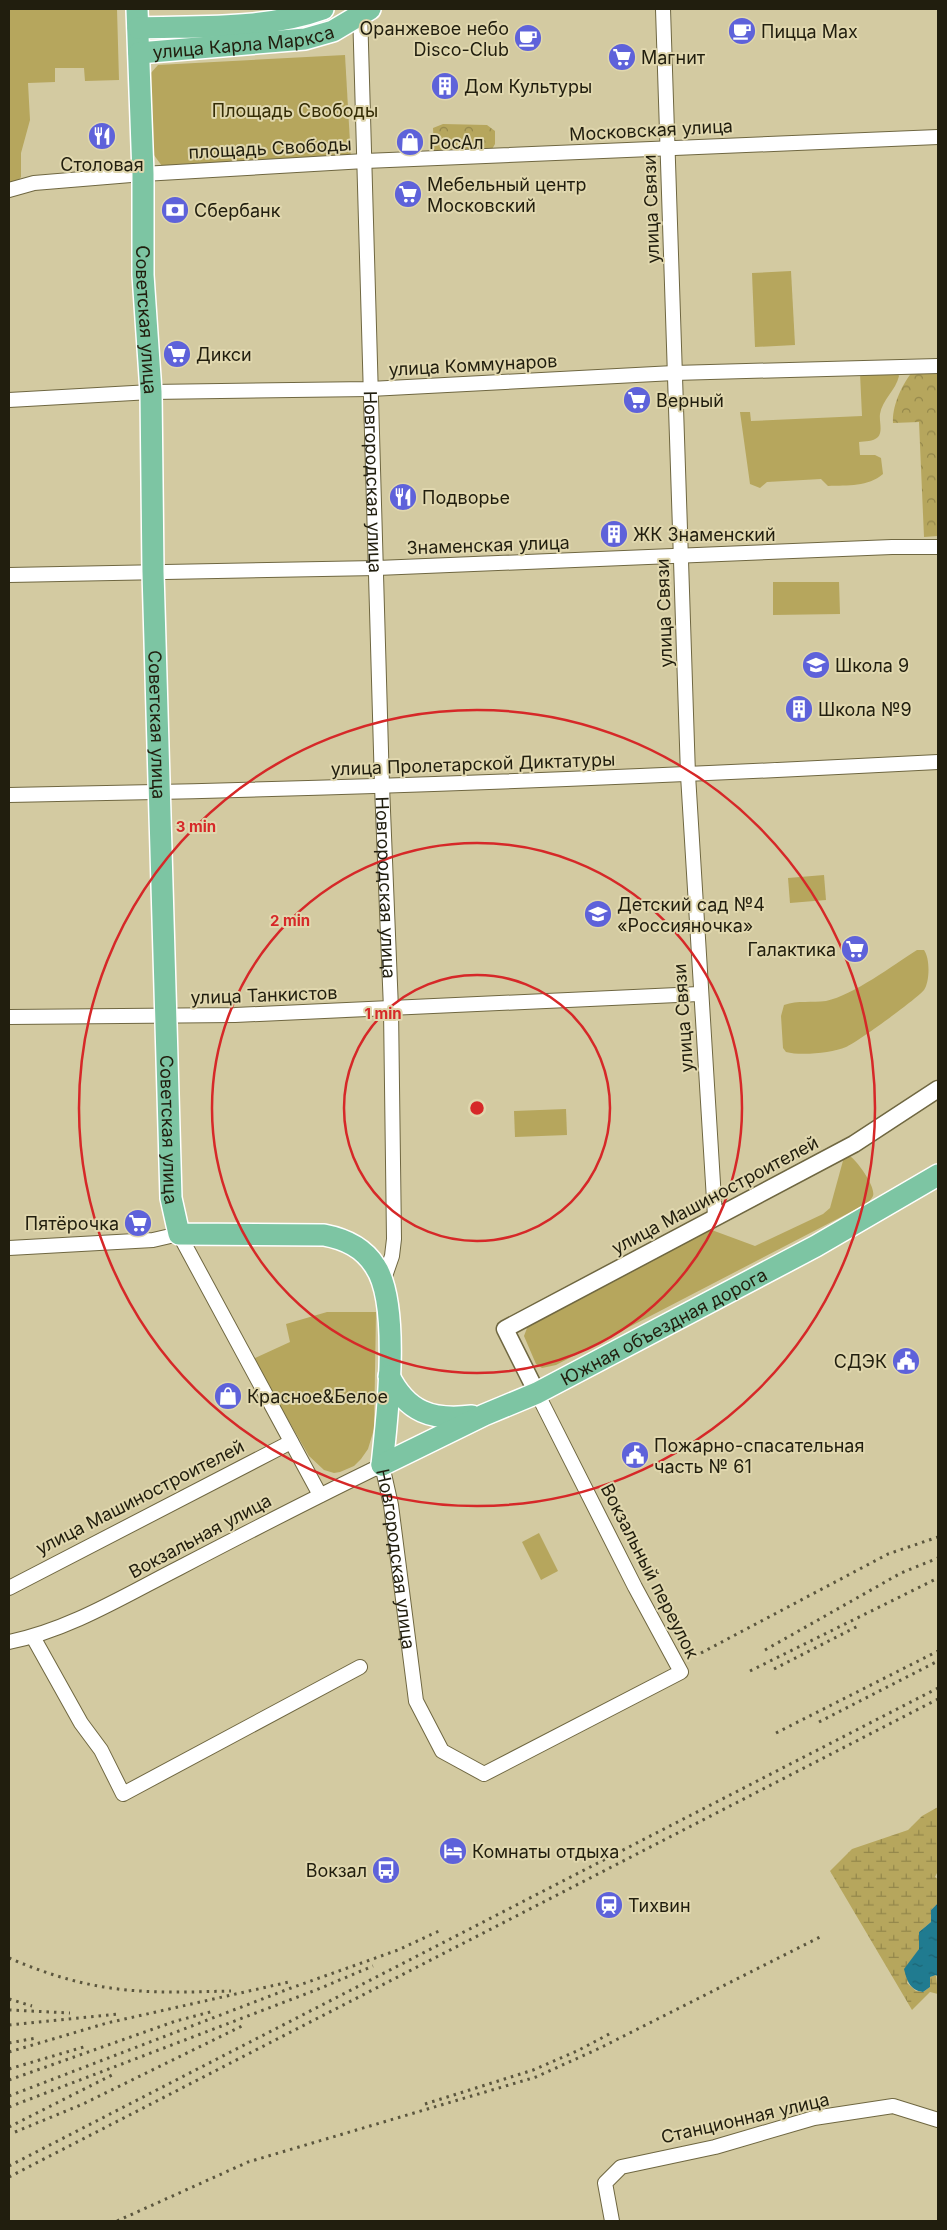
<svg xmlns="http://www.w3.org/2000/svg" width="947" height="2230" viewBox="0 0 947 2230" font-family="Inter,sans-serif">
	<style>
		.green { fill: #b6a65d }
		.forest { fill: url(#forest-crowns) }
		.wetland { fill: url(#wetland-marsh) }
		.water { fill: url(#water-ripples) }
		.lines { fill: none; stroke-linecap: round; stroke-linejoin: round }
		.minor-casing { stroke: #6f6741; stroke-width: 16 }
		.tertiary-casing { stroke: #6f6741; stroke-width: 19 }
		.primary-casing { stroke: #fff; stroke-width: 24 }
		.minor { stroke: #fff; stroke-width: 14 }
		.tertiary { stroke: #fff; stroke-width: 16 }
		.primary { stroke: #7dc5a3; stroke-width: 21 }
		.rail { stroke: #5b563e; stroke-width: 3; stroke-dasharray: 2.5 5; stroke-linecap: butt }
		.ring { fill: none; stroke: #d62828; stroke-width: 2.5 }
		.labels { text-anchor: middle; dominant-baseline: central; stroke-width: 4; stroke-linejoin: round; paint-order: stroke }
		.poi-label { font-size: 18px; fill: #211e0e; stroke: #e0d7ae; text-anchor: start }
		.street-label { font-size: 18px; fill: #211e0e; stroke: #e0d7ae }
		.park-label { font-size: 18px; fill: #342c05; stroke: #e0d7ae }
		.centre { fill: #d62828; stroke: #e0d7ae; stroke-width: 2.5 }
		.ring-label { font-size: 15px; text-anchor: middle; font-weight: bold; fill: #d62828; stroke: #e0d7ae; stroke-width: 4; stroke-linejoin: round; paint-order: stroke }
	</style>
	<defs>
		<pattern id="forest-crowns" width="20" height="18" patternUnits="userSpaceOnUse" patternTransform="scale(1.25)"><rect width="20" height="18" fill="#b6a65d"/><path d="M2 6a3 3 0 1 1 6 0M12 15a3 3 0 1 1 6 0" fill="none" stroke="#94874b"/></pattern>
		<pattern id="wetland-marsh" width="20" height="14" patternUnits="userSpaceOnUse" patternTransform="scale(1.25)"><rect width="20" height="14" fill="#b6a65d"/><path d="M1 5h8M5 5V1M11 12h8M15 12V8" fill="none" stroke="#94874b"/></pattern>
		<pattern id="water-ripples" width="26" height="14" patternUnits="userSpaceOnUse" patternTransform="scale(1.25)"><rect width="26" height="14" fill="#207b90"/><path d="M2 4q2-2 4 0t4 0M15 11q2-2 4 0t4 0" fill="none" stroke="#1c6474"/></pattern>
	</defs>
	<rect width="100%" height="100%" fill="#d3caa1"/>
	<g class="green">
		<path d="M9 9H117L119 80 85 81 84 68H55V82L28 83 30 120 21 153V177L18 181 9 183Z"/>
		<path d="M345 55 351 160 162 166 151 151 150 74 158 65Z"/>
		<path d="M791 271 795 345 755 347 752 273Z"/>
		<path d="M897 372 899 376C896 390 882 400 880 414 879 421 883 431 878 437 873 442 865 441 859 442L860 455H875L881 458 883 474C868 487 848 485 828 486L821 479 767 482 760 488 750 484 740 412H750L751 421 862 416 860 373Z"/>
		<path d="M773 582H839L840 614 773 615Z"/>
		<path d="M824 875 826 900 790 903 788 878Z"/>
		<path d="M917 950H924C930 958 930 981 924 990 918 998 856 1043 846 1047 832 1053 801 1056 786 1052L783 1048 781 1016 784 1005C798 1000 812 1003 826 1001 854 995 893 965 917 950Z"/>
		<path d="M566 1109 567 1135 515 1137 514 1111Z"/>
		<path d="M844 1157H851C858 1162 876 1187 873 1196 872 1198 870 1200 868 1203L556 1365 542 1368 536 1364 524 1336 527 1328 534 1321 709 1229 755 1246 823 1214 830 1208Z"/>
		<path d="M327 1312H376L374 1429 368 1449 361 1459 354 1466 340 1472 334 1473 324 1470 309 1456 253 1359 290 1342 286 1324Z"/>
		<path d="M539 1533 558 1571 541 1580 522 1542Z"/>
	</g>
	<g class="forest">
		<path d="M443 124 487 125 495 131V144L491 151 434 152 433 128Z"/>
		<path d="M938 369V536L924 537 919 422 893 423C892 406 902 384 913 371Z"/>
	</g>
	<path class="wetland" d="M938 1807V1871L935 1877 938 1879V1903L931 1910V1922L919 1932V1949L907 1983 916 1991 923 1992 930 1987V1977L936 1975 938 1994 930 1992 912 2010 830 1871 852 1849 908 1830 922 1816Z"/>
	<path class="water" d="M938 1903V1977L936 1975 930 1977V1987L923 1992C910 1990 907 1981 904 1969L919 1949V1932L931 1922V1910Z"/>
	<g class="lines">
		<defs>
			<g id="minor">
				<path d="M663 9 688 775 715 1216"/>
				<path id="s1" d="M360 10 382 786 391 1009 394 1239 392 1256 383 1282"/>
				<path d="M9 190 34 183 143 174 365 161 938 137"/>
				<path d="M9 400 151 392 370 389 674 373 938 366"/>
				<path d="M9 575 377 568 892 547H938"/>
				<path d="M9 795C319 790 629 778 938 762"/>
				<path d="M9 1017 235 1015 699 994"/>
				<path d="M9 1248 153 1240 179 1234 320 1495"/>
				<path d="M9 1588 291 1442"/>
				<path d="M33 1637 81 1723 101 1750 123 1794 360 1667"/>
				<path id="s2" d="M9 1642C69 1630 124 1596 179 1568 246 1533 314 1498 382 1465L391 1505 416 1701 442 1751 484 1774 681 1672 635 1587 537 1393"/>
				<path d="M612 2221 605 2183 621 2167 715 2147 814 2118 893 2106 938 2120"/>
			</g>
			<path id="tertiary" d="M537 1393 505 1329 854 1144 938 1089"/>
			<g id="primary">
				<path id="s3" d="M137 9 143 174V275L151 392 153 572 171 1198 179 1234 324 1235C345 1239 363 1247 375 1266 401 1304 387 1419 382 1465"/>
				<path d="M138 28C199 26 265 30 323 9"/>
				<path id="s4" d="M139 53 305 39 333 31 370 9"/>
				<path d="M389 1376C407 1412 432 1421 472 1416"/>
				<path id="s5" d="M382 1465 484 1415 537 1393 816 1246 938 1175"/>
			</g>
		</defs>
		<use href="#minor" class="minor-casing"/>
		<use href="#tertiary" class="tertiary-casing"/>
		<use href="#primary" class="primary-casing"/>
		<use href="#minor" class="minor"/>
		<use href="#tertiary" class="tertiary"/>
		<use href="#primary" class="primary"/>
		<g class="rail">
			<path d="M765 1650 901 1573 938 1558"/>
			<path d="M701 1653 888 1554 938 1537"/>
			<path d="M774 1669 860 1625"/>
			<path d="M750 1671 938 1578"/>
			<path d="M819 1722 938 1661"/>
			<path d="M776 1733 938 1651"/>
			<path d="M9 1958C39 1971 72 1982 104 1987 146 1994 189 1992 231 1991"/>
			<path d="M9 1999 32 2006"/>
			<path d="M9 2010 70 2013"/>
			<path d="M9 2025 119 2014"/>
			<path d="M9 2043 36 2038"/>
			<path d="M9 2052 107 2023 289 1982"/>
			<path d="M9 2069 87 2046"/>
			<path d="M9 2080 176 2021 214 2011"/>
			<path d="M9 2096 291 1988 398 1950 441 1930"/>
			<path d="M425 2104 533 2070 577 2051 613 2032"/>
			<path d="M9 2107 316 1990 373 1966"/>
			<path d="M9 2127 114 2074"/>
			<path d="M15 2132 83 2104 244 2025"/>
			<path d="M9 2166 938 1688"/>
			<path d="M9 2177 938 1699"/>
			<path d="M117 2221 248 2162 536 2077 600 2048 820 1937"/>
		</g>
	</g>
	<g class="ring">
		<circle cx="477" cy="1108" r="133"/>
		<circle cx="477" cy="1108" r="265"/>
		<circle cx="477" cy="1108" r="398"/>
	</g>
	<defs>
		<symbol id="cafe-disc" viewBox="-11 -11 22 22"><circle r="9.5" fill="#5e62da" stroke="#e0d7ae"/><path d="M-5.5-4.5H6V0H3Q3 3.5 0 3.5H-2.5Q-5.5 3.5-5.5 0ZM3-3.2v2h1.7v-2ZM-6 4.5H4V6H-6Z" fill="#fff"/></symbol>
		<symbol id="supermarket-disc" viewBox="-11 -11 22 22"><circle r="9.5" fill="#5e62da" stroke="#e0d7ae"/><path d="M-6-5.5h2.5l.6 2H6L4.5 2H-2.5L-4.4-4H-6ZM-1.5 3.2a1.3 1.3 0 1 0 .1 0ZM3 3.2a1.3 1.3 0 1 0 .1 0Z" fill="#fff"/></symbol>
		<symbol id="building-disc" viewBox="-11 -11 22 22"><circle r="9.5" fill="#5e62da" stroke="#e0d7ae"/><path d="M-4-6H4V6H1V3H-1V6H-4ZM-2.5-4.3h1.7v1.8h-1.7ZM.8-4.3h1.7v1.8H.8ZM-2.5-1h1.7V.8h-1.7ZM.8-1h1.7V.8H.8Z" fill="#fff"/></symbol>
		<symbol id="restaurant-disc" viewBox="-11 -11 22 22"><circle r="9.5" fill="#5e62da" stroke="#e0d7ae"/><path d="M-5-6h1v4h1v-4h1v4h1v-4h1v5L-1.5 .5V6h-2V.5L-5-1ZM5-6V6H3V1.5H1.5Q1.5-4 5-6Z" fill="#fff"/></symbol>
		<symbol id="shop-disc" viewBox="-11 -11 22 22"><circle r="9.5" fill="#5e62da" stroke="#e0d7ae"/><path d="M-5-2.5h2.3a2.7 3.5 0 0 1 5.4 0H5L5.5 6h-11ZM-1.5-2.5h3a1.5 2.3 0 0 0-3 0Z" fill="#fff"/></symbol>
		<symbol id="bank-disc" viewBox="-11 -11 22 22"><circle r="9.5" fill="#5e62da" stroke="#e0d7ae"/><path d="M-6-4H6V4H-6ZM0-2.3a2.3 2.3 0 1 0 0 4.6a2.3 2.3 0 1 0 0-4.6Z" fill="#fff"/></symbol>
		<symbol id="school-disc" viewBox="-11 -11 22 22"><circle r="9.5" fill="#5e62da" stroke="#e0d7ae"/><path d="M0-5L7-2L0 1L-7-2ZM-4 1L0 2.5L4 1V4Q0 6-4 4Z" fill="#fff"/></symbol>
		<symbol id="civic-disc" viewBox="-11 -11 22 22"><circle r="9.5" fill="#5e62da" stroke="#e0d7ae"/><path d="M-.6-6.5H3V-4.5H.6V-3L4-1V1h2V6H-6V1h2V-1L-.6-3ZM-1.2 2.5V6h2.4V2.5Z" fill="#fff"/></symbol>
		<symbol id="hotel-disc" viewBox="-11 -11 22 22"><circle r="9.5" fill="#5e62da" stroke="#e0d7ae"/><path d="M-6-4.5h1.5V1H6V5H4.5V3h-9V5H-6ZM-4 0a1.8 1.8 0 1 1 3.6 0ZM.5 0V-2.5h3Q6-2.5 6 0Z" fill="#fff"/></symbol>
		<symbol id="bus-disc" viewBox="-11 -11 22 22"><circle r="9.5" fill="#5e62da" stroke="#e0d7ae"/><path d="M-5-6H5V4H4V6H2V4H-2V6H-4V4H-5ZM-3.5-4V0h7V-4ZM-3.5 1.2v1.5H-2V1.2ZM2 1.2v1.5H3.5V1.2Z" fill="#fff"/></symbol>
		<symbol id="station-disc" viewBox="-11 -11 22 22"><circle r="9.5" fill="#5e62da" stroke="#e0d7ae"/><path d="M-3-6H3Q5-6 5-4V2Q5 4 3 4L4.5 6H3L1.5 4h-3L-3 6H-4.5L-3 4Q-5 4-5 2V-4Q-5-6-3-6ZM-3.5-4v3h7v-3ZM-3.5 1v1.5H-2V1ZM2 1v1.5H3.5V1Z" fill="#fff"/></symbol>
	</defs>
	<g fill-rule="evenodd">
		<use href="#cafe-disc" x="726" y="15" width="32" height="32"/>
		<use href="#cafe-disc" x="512" y="22" width="32" height="32"/>
		<use href="#supermarket-disc" x="606" y="41" width="32" height="32"/>
		<use href="#building-disc" x="429" y="70" width="32" height="32"/>
		<use href="#restaurant-disc" x="86" y="120" width="32" height="32"/>
		<use href="#shop-disc" x="394" y="126" width="32" height="32"/>
		<use href="#supermarket-disc" x="392" y="178" width="32" height="32"/>
		<use href="#bank-disc" x="159" y="194" width="32" height="32"/>
		<use href="#supermarket-disc" x="161" y="338" width="32" height="32"/>
		<use href="#supermarket-disc" x="621" y="384" width="32" height="32"/>
		<use href="#restaurant-disc" x="387" y="481" width="32" height="32"/>
		<use href="#building-disc" x="598" y="518" width="32" height="32"/>
		<use href="#school-disc" x="800" y="649" width="32" height="32"/>
		<use href="#building-disc" x="783" y="693" width="32" height="32"/>
		<use href="#school-disc" x="582" y="898" width="32" height="32"/>
		<use href="#supermarket-disc" x="839" y="933" width="32" height="32"/>
		<use href="#supermarket-disc" x="122" y="1207" width="32" height="32"/>
		<use href="#civic-disc" x="890" y="1345" width="32" height="32"/>
		<use href="#shop-disc" x="212" y="1380" width="32" height="32"/>
		<use href="#civic-disc" x="619" y="1439" width="32" height="32"/>
		<use href="#hotel-disc" x="437" y="1835" width="32" height="32"/>
		<use href="#bus-disc" x="370" y="1854" width="32" height="32"/>
		<use href="#station-disc" x="593" y="1889" width="32" height="32"/>
	</g>
	<g class="labels">
		<g class="poi-label">
			<text x="509" y="28" text-anchor="end">Оранжевое небо<tspan x="509" dy="21">Disco-Club</tspan></text>
			<text x="761" y="31">Пицца Max</text>
			<text x="641" y="57">Магнит</text>
			<text x="464" y="86">Дом Культуры</text>
			<text x="429" y="142">РосАл</text>
			<text x="102" y="164" text-anchor="middle">Столовая</text>
			<text x="427" y="184">Мебельный центр<tspan x="427" dy="21">Московский</tspan></text>
			<text x="194" y="210">Сбербанк</text>
			<text x="196" y="354">Дикси</text>
			<text x="656" y="400">Верный</text>
			<text x="422" y="497">Подворье</text>
			<text x="633" y="534">ЖК Знаменский</text>
			<text x="835" y="665">Школа 9</text>
			<text x="818" y="709">Школа №9</text>
			<text x="617" y="904">Детский сад №4<tspan x="617" dy="21">«Россияночка»</tspan></text>
			<text x="836" y="949" text-anchor="end">Галактика</text>
			<text x="119" y="1223" text-anchor="end">Пятёрочка</text>
			<text x="887" y="1361" text-anchor="end">СДЭК</text>
			<text x="247" y="1396">Красное&amp;Белое</text>
			<text x="654" y="1445">Пожарно-спасательная<tspan x="654" dy="21">часть № 61</tspan></text>
			<text x="472" y="1851">Комнаты отдыха</text>
			<text x="367" y="1870" text-anchor="end">Вокзал</text>
			<text x="628" y="1905">Тихвин</text>
		</g>
		<g class="street-label">
			<text stroke="none"><textPath href="#s4" startOffset="105">улица Карла Маркса</textPath></text>
			<text transform="translate(651 130) rotate(-3)">Московская улица</text>
			<text transform="translate(270 148) rotate(-3)">площадь Свободы</text>
			<text transform="translate(651 209) rotate(-92)">улица Связи</text>
			<text stroke="none"><textPath href="#s3" startOffset="311">Советская улица</textPath></text>
			<text transform="translate(473 365) rotate(-3)">улица Коммунаров</text>
			<text stroke="none"><textPath href="#s1" startOffset="472">Новгородская улица</textPath></text>
			<text transform="translate(488 545) rotate(-2)">Знаменская улица</text>
			<text transform="translate(664 613) rotate(-92)">улица Связи</text>
			<text stroke="none"><textPath href="#s3" startOffset="716">Советская улица</textPath></text>
			<text transform="translate(473 764) rotate(-2)">улица Пролетарской Диктатуры</text>
			<text stroke="none"><textPath href="#s1" startOffset="878">Новгородская улица</textPath></text>
			<text transform="translate(264 995) rotate(-2)">улица Танкистов</text>
			<text transform="translate(683 1018) rotate(-94)">улица Связи</text>
			<text stroke="none"><textPath href="#s3" startOffset="1121">Советская улица</textPath></text>
			<text transform="translate(715 1195) rotate(-28)">улица Машиностроителей</text>
			<text stroke="none"><textPath href="#s5" startOffset="314">Южная объездная дорога</textPath></text>
			<text transform="translate(140 1497) rotate(-27)">улица Машиностроителей</text>
			<text transform="translate(200 1536) rotate(-28)">Вокзальная улица</text>
			<text stroke="none"><textPath href="#s2" startOffset="509">Новгородская улица</textPath></text>
			<text transform="translate(650 1571) rotate(63)">Вокзальный переулок</text>
			<text transform="translate(745 2118) rotate(-13)">Станционная улица</text>
		</g>
		<g class="park-label">
			<text x="295" y="110">Площадь Свободы</text>
		</g>
	</g>
	<circle cx="477" cy="1108" r="8" class="centre"/>
	<g class="ring-label">
		<text x="196" y="832">3 min</text>
		<text x="290" y="926">2 min</text>
		<text x="383" y="1019">1 min</text>
	</g>
	<rect width="947" height="2230" fill="none" stroke="#211e0e" stroke-width="20"/>
</svg>
